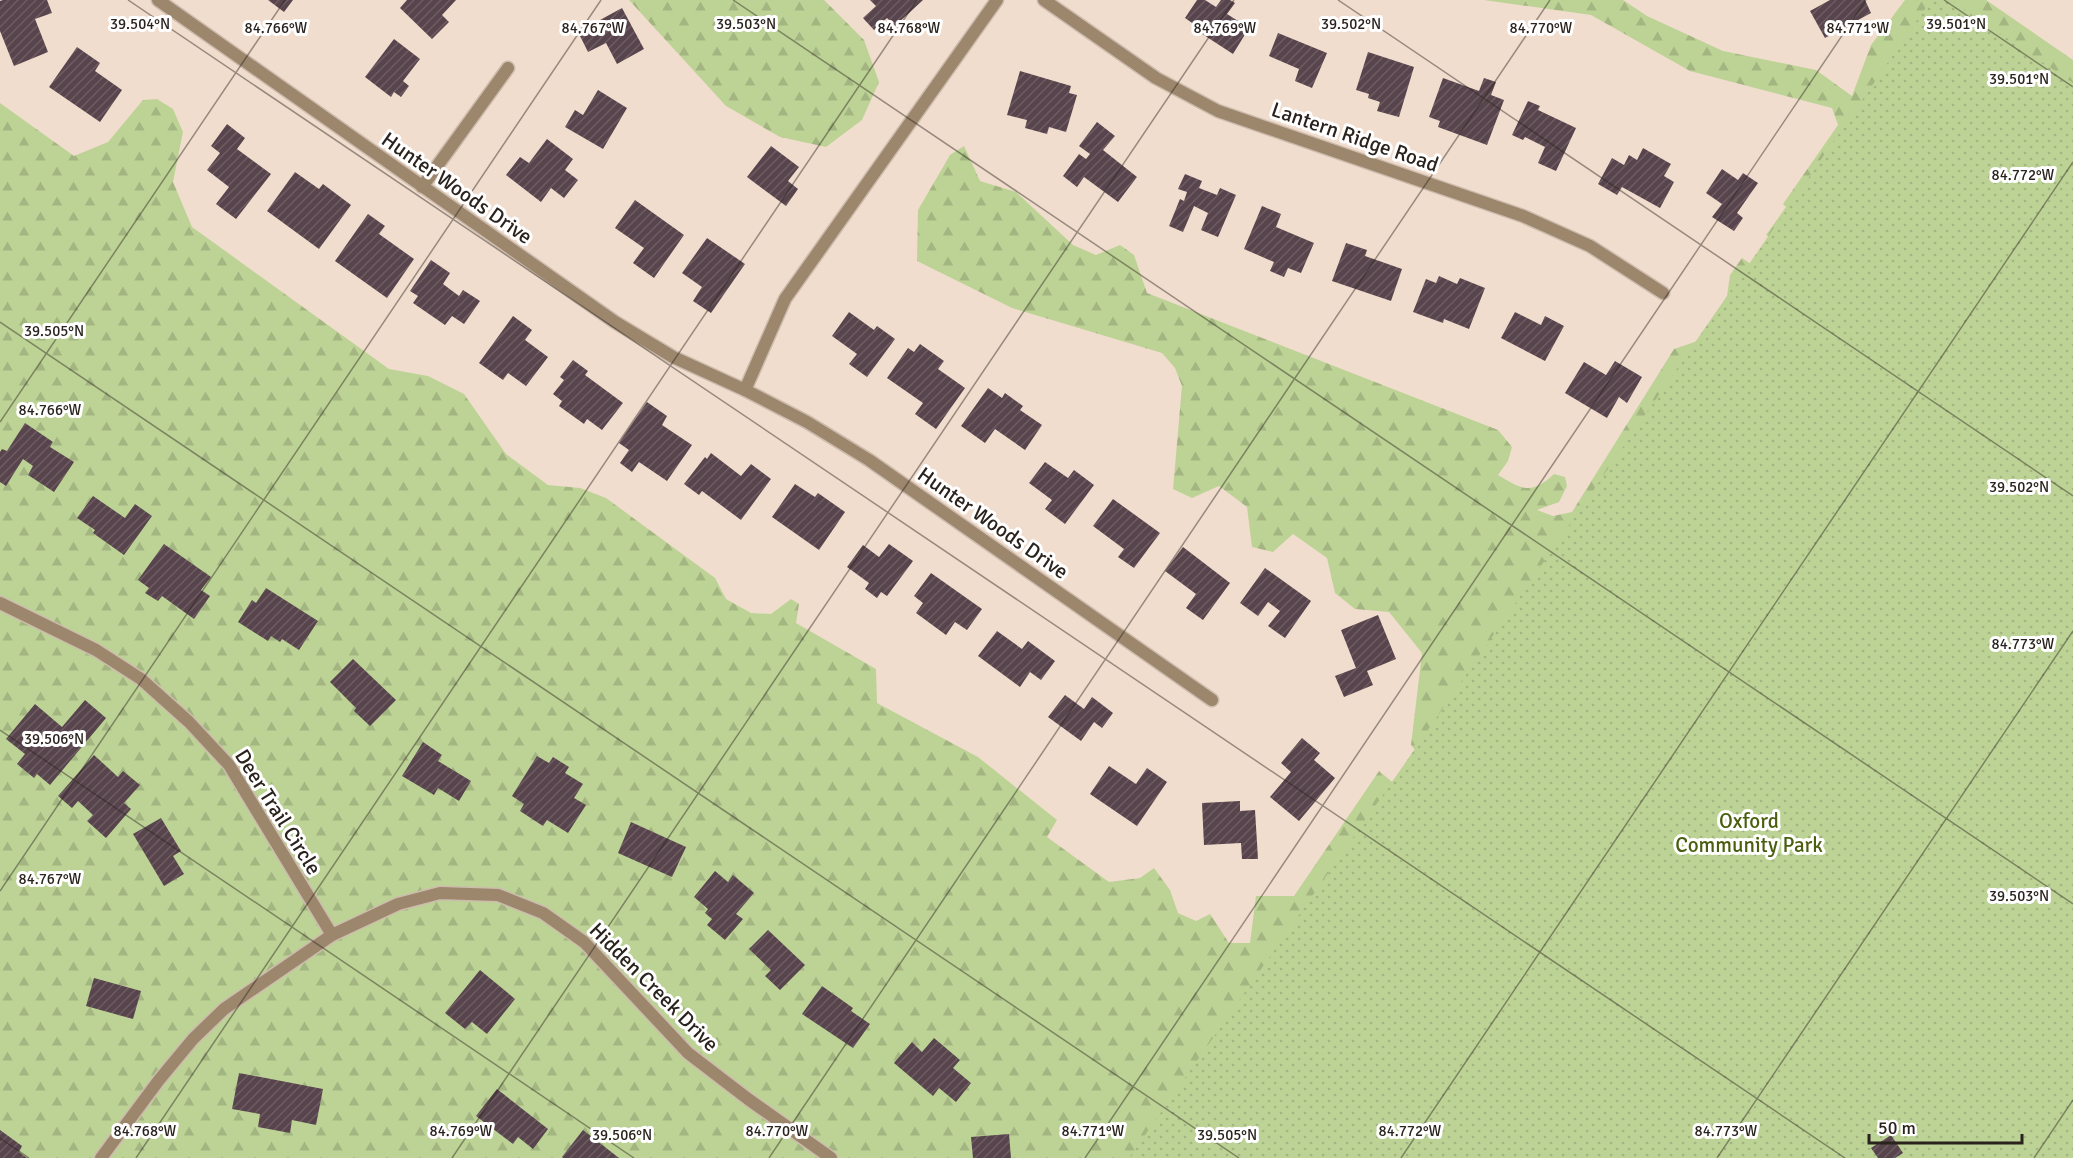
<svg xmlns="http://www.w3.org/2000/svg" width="2073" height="1158" viewBox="0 0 2073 1158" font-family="Signika,sans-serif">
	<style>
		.forest { fill: url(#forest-firs) }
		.park { fill: url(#park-dots) }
		.building { fill: url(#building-hatch) }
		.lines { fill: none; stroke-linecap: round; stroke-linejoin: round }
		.minor-casing { stroke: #cdbcae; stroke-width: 15 }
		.minor { stroke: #9c866c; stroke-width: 12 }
		.ticks { fill: none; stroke: #2a231d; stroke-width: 1.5; stroke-opacity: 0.45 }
		.labels { text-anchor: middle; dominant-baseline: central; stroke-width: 6; stroke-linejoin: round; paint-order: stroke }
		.street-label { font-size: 21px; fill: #2a231d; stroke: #fff }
		.park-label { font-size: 21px; fill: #495f0f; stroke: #fff }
		.ticks-label { font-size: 15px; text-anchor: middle; fill: #2a231d; stroke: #fff; stroke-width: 6; stroke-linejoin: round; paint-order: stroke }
	</style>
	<defs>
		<pattern id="forest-firs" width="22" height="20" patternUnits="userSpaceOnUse" patternTransform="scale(1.5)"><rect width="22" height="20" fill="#bdd396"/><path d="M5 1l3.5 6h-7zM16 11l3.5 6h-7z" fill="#a3b581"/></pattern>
		<pattern id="park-dots" width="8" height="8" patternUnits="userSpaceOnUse" patternTransform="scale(1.5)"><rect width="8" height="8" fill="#bdd396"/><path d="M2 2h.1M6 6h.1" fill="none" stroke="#a3b581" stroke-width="1.8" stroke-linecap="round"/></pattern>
		<pattern id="building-hatch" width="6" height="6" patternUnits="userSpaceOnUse" patternTransform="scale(1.5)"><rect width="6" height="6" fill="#58444c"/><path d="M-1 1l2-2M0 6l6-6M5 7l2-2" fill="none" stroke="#6d5c62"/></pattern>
	</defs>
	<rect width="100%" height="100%" fill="#f1ddce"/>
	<g class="forest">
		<path d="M629 0H824L864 40 879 82 862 120 826 147 780 137 726 106Z"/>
		<path d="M1484 0H1623L1647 16 1723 51 1816 70 1852 96 1871 45 1905 0H1986L2073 60V1158L1425 763 1411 745 1422 653 1389 612 1355 609 1335 593 1327 558 1293 534 1273 552 1252 547 1247 507 1219 486 1192 498 1173 489 1182 386 1175 368 1162 353 1012 308 917 261 918 210 950 155 964 146 980 181 1016 192 1073 245 1096 255 1120 245 1134 255 1147 293 1498 430 1512 447 1508 461 1498 475C1523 490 1531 495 1554 474L1565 477 1567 486 1559 502 1537 510 1553 516 1572 512 1674 349 1715 335 1723 324 1730 275 1742 258 1757 268 1776 242 1766 235 1786 207 1783 204 1838 125 1832 108 1690 71 1591 15Z"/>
		<path d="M157 99 173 109 183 132 173 182 192 227 389 369 428 376 464 394 506 454 548 485 580 488 606 498 715 578 726 599 751 613 771 614 791 599 799 604 796 623 876 669 877 703 978 757 1057 820 1047 837 1109 882 1140 878 1154 868 1170 890 1178 913 1196 921 1210 914 1229 943H1250L1256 896H1294L1379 771 1402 790 1359 1158H0V103L74 156 108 142 143 100Z"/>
	</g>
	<path class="park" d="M1931 0H1951L2073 83V1158H1129L1401 769Z"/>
	<g class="building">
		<path d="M3 0H47L52 13 35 19 48 52 14 66 0 31V1Z"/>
		<path d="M268 0H293L284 12Z"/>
		<path d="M407 0H456L442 15 449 22 432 39 400 8Z"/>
		<path d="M870 0H923L895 26 887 18 874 30 863 18 876 6Z"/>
		<path d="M1197 0H1205L1216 7 1221 0H1230L1235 3 1227 14 1249 28 1233 54 1193 28 1195 25 1185 18Z"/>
		<path d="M1830 0H1865L1871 13 1825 38 1810 11Z"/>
		<path d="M622 8 644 49 617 64 606 43 588 52 578 32Z"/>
		<path d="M1278 33 1327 53 1312 88 1295 81 1299 69 1269 56Z"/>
		<path d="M394 39 420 59 403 81 409 86 401 97 394 92 391 97 365 77Z"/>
		<path d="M77 47 100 63 95 71 122 90 100 122 49 87Z"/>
		<path d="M1368 52 1414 67 1399 117 1377 111 1380 102 1368 98 1369 94 1356 90Z"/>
		<path d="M1020 71 1071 86 1069 93 1077 95 1066 132 1049 127 1047 134 1025 128 1027 120 1007 115Z"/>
		<path d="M1443 78 1479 91 1484 78 1496 82 1491 95 1504 100 1487 145 1438 127 1440 121 1429 117Z"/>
		<path d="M598 90 627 108 603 149 565 127 575 110 583 115Z"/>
		<path d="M1528 101 1540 106 1538 110 1576 128 1556 171 1538 163 1545 147 1525 137 1523 140 1512 135Z"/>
		<path d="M1097 122 1115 136 1103 150 1137 177 1118 202 1084 177 1077 187 1063 176 1079 154 1086 159 1090 154 1079 146Z"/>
		<path d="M227 124 245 138 237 149 271 174 236 219 216 204 229 187 207 170 220 153 211 146Z"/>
		<path d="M547 139 573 159 565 170 578 180 564 198 551 188 541 202 506 175 520 157 529 163Z"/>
		<path d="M771 146 799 167 788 181 798 189 786 206 747 177Z"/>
		<path d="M1643 148 1671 164 1664 176 1674 182 1660 208 1622 187 1617 195 1598 184 1612 158 1624 165 1629 155 1637 160Z"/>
		<path d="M1722 169 1738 180 1743 173 1758 183 1737 213 1743 218 1734 231 1712 217 1722 204 1706 193Z"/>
		<path d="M295 172 319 189 323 184 351 205 319 249 267 211Z"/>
		<path d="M1185 174 1202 181 1199 188 1217 195 1220 188 1236 195 1218 237 1201 230 1208 213 1194 206 1183 232 1169 226 1180 199 1184 201 1187 192 1178 189Z"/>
		<path d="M635 200 684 235 654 278 633 263 644 248 615 228Z"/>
		<path d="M1262 206 1281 214 1276 227 1314 243 1301 273 1288 268 1284 277 1270 271 1274 262 1244 249Z"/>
		<path d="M368 214 385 226 379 234 414 259 387 298 335 261Z"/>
		<path d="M707 238 745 264 711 313 693 301 702 287 682 273Z"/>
		<path d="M1346 243 1367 250 1365 256 1402 269 1391 301 1332 281Z"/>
		<path d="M431 260 450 273 443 284 459 296 463 290 480 301 464 324 452 316 445 325 413 303 418 296 410 291Z"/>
		<path d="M1439 276 1457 284 1460 278 1485 288 1469 329 1444 319 1443 323 1413 312 1426 279 1436 283Z"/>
		<path d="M849 312 874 330 877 326 895 339 867 377 849 364 857 354 832 336Z"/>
		<path d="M1515 312 1541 325 1545 316 1564 326 1545 361 1501 338Z"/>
		<path d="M513 316 532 330 525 340 548 357 526 386 508 373 503 380 479 363Z"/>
		<path d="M920 344 944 361 938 369 965 388 936 429 915 414 923 403 887 378 908 348 914 352Z"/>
		<path d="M573 360 588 371 585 375 623 403 602 430 587 419 584 424 559 406 562 401 553 394 564 380 560 377Z"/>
		<path d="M1615 361 1642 377 1627 403 1619 397 1607 418 1565 393 1584 362 1606 375Z"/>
		<path d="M988 388 1002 398 1005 393 1023 406 1020 410 1042 425 1025 450 995 429 985 443 961 426Z"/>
		<path d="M647 402 667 416 662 425 692 445 667 481 639 462 632 472 620 463 629 450 619 443Z"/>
		<path d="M25 423 53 442 50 447 74 462 54 492 28 475 33 466 23 459 6 486 0 482V452L2 449 7 451Z"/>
		<path d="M711 453 741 476 751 464 771 479 741 520 702 491 699 495 684 484 705 457 707 459Z"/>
		<path d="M1045 462 1068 478 1074 470 1094 485 1065 524 1045 509 1052 500 1029 483Z"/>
		<path d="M795 484 815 497 818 493 845 512 819 550 772 517Z"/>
		<path d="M93 496 125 518 135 504 152 516 124 555 93 533 95 530 77 518Z"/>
		<path d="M1113 499 1160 533 1134 568 1118 557 1124 549 1093 526Z"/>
		<path d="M164 544 211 577 201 590 210 596 194 619 162 596 158 601 145 593 149 588 138 580Z"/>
		<path d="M889 544 913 561 887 596 881 592 877 598 865 589 869 583 847 567 863 545 879 557Z"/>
		<path d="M1183 547 1230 583 1203 620 1186 608 1196 594 1165 571Z"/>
		<path d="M1265 568 1311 601 1285 638 1268 626 1280 611 1268 602 1258 616 1240 603Z"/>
		<path d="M931 573 982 609 967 630 955 622 946 635 916 613 923 603 914 596Z"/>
		<path d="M266 588 318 621 299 650 282 639 280 642 271 636 268 641 238 622 252 600 256 603Z"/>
		<path d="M1378 615 1396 659 1367 671 1373 685 1344 697 1335 676 1356 668 1341 630Z"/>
		<path d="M997 631 1022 649 1028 641 1055 661 1041 680 1030 672 1020 687 978 656Z"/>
		<path d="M353 659 396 700 370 726 354 711 356 708 330 682Z"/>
		<path d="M1065 695 1084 709 1092 697 1113 713 1102 728 1094 722 1081 741 1048 717Z"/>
		<path d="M85 700 106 718 50 785 37 774 34 778 17 764 25 754 6 739 35 704 62 727Z"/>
		<path d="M1302 738 1320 753 1314 760 1335 778 1299 821 1270 797 1291 772 1281 763Z"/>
		<path d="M423 742 442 755 438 761 471 781 459 801 438 788 434 795 402 776Z"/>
		<path d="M94 755 118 777 123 771 140 785 124 803 131 809 106 838 87 821 93 815 78 801 72 808 58 796Z"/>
		<path d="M537 756 549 763 553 757 569 767 565 773 583 784 574 798 586 805 568 833 547 820 543 826 520 811 524 804 512 796Z"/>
		<path d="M1109 766 1136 784 1147 768 1167 782 1137 826 1090 794Z"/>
		<path d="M1240 801V811L1255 810 1258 859H1242L1241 843 1204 845 1202 803Z"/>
		<path d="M161 818 181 851 173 856 184 874 164 886 133 834Z"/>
		<path d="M631 822 686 847 672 877 618 853Z"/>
		<path d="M715 871 728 882 733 875 754 893 736 914 743 919 725 940 707 925 712 919 705 913 708 909 694 897Z"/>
		<path d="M768 930 805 965 780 990 765 976 771 970 749 949Z"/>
		<path d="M480 970 515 999 487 1034 472 1022 465 1029 445 1013Z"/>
		<path d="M94 978 141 991 133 1019 86 1006Z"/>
		<path d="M822 986 853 1008 851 1011 870 1024 853 1048 802 1014Z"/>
		<path d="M934 1038 960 1060 953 1068 971 1083 956 1102 939 1088 933 1096 894 1063 912 1042 922 1052Z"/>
		<path d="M239 1073 323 1089 316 1125 292 1120 290 1133 258 1127 260 1114 232 1109Z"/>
		<path d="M497 1089 548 1129 533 1149 518 1137 513 1144 476 1116Z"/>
		<path d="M0 1130 22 1146 19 1152 27 1158H0Z"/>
		<path d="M583 1130 619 1158H563L562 1157Z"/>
		<path d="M1009 1134 1011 1158H973L971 1137Z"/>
		<path d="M1891 1135 1903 1153 1895 1158H1878L1871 1148Z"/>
	</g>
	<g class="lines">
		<defs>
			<g id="minor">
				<path d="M158 0 615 322 673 357 745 390 807 422 869 460 1212 700"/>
				<path d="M1044 0 1156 78 1218 111 1523 216 1590 246 1663 293"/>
				<path d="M422 187 508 68"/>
				<path d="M745 390 785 299 997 0"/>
				<path d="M0 603 96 650 141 679 189 722 229 765 332 935"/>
				<path d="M101 1158 159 1080 193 1039 224 1009 332 935 398 904 440 893 498 895 543 913 584 942 688 1053 748 1099 831 1158"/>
			</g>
		</defs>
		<use href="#minor" class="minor-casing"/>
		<use href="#minor" class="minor"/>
	</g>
	<path class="ticks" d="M128 0 1845 1158M733 0 2073 904M1338 0 2073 496M1944 0 2073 87M0 322 1239 1158M0 422 285 0M0 730 634 1158M0 891 601 0M0 1138 29 1158M136 1158 917 0M452 1158 1234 0M769 1158 1550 0M1085 1158 1866 0M1401 1158 2073 162M1717 1158 2073 631M2034 1158 2073 1100"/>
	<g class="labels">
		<g class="street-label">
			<text transform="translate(1355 137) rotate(19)">Lantern Ridge Road</text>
			<text transform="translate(457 188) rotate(35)">Hunter Woods Drive</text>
			<text transform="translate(993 523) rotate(35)">Hunter Woods Drive</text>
			<text transform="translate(278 812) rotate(58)">Deer Trail Circle</text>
			<text transform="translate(654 987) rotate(45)">Hidden Creek Drive</text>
		</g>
		<g class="park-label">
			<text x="1749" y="821">Oxford<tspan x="1749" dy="24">Community Park</tspan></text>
		</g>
	</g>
	<g class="ticks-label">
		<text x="1956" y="29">39.501°N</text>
		<text x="140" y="29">39.504°N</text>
		<text x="746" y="29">39.503°N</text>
		<text x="1351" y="29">39.502°N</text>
		<text x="276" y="33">84.766°W</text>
		<text x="593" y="33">84.767°W</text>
		<text x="909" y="33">84.768°W</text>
		<text x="1225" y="33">84.769°W</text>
		<text x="1541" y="33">84.770°W</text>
		<text x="1858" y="33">84.771°W</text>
		<text x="2019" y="84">39.501°N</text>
		<text x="2023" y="180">84.772°W</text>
		<text x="54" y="336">39.505°N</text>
		<text x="50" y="415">84.766°W</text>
		<text x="2019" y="492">39.502°N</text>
		<text x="2023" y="649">84.773°W</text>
		<text x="54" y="744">39.506°N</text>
		<text x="50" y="884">84.767°W</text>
		<text x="2019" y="901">39.503°N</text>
		<text x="145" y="1136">84.768°W</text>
		<text x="461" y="1136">84.769°W</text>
		<text x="777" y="1136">84.770°W</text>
		<text x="1093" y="1136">84.771°W</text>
		<text x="1410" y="1136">84.772°W</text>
		<text x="1726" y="1136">84.773°W</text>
		<text x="622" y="1140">39.506°N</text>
		<text x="1227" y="1140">39.505°N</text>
	</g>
	<path d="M1869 1134v9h153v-9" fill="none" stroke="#2a231d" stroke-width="3"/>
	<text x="1878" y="1134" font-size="18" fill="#2a231d" stroke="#ffffff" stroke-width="4.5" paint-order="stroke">50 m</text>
</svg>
